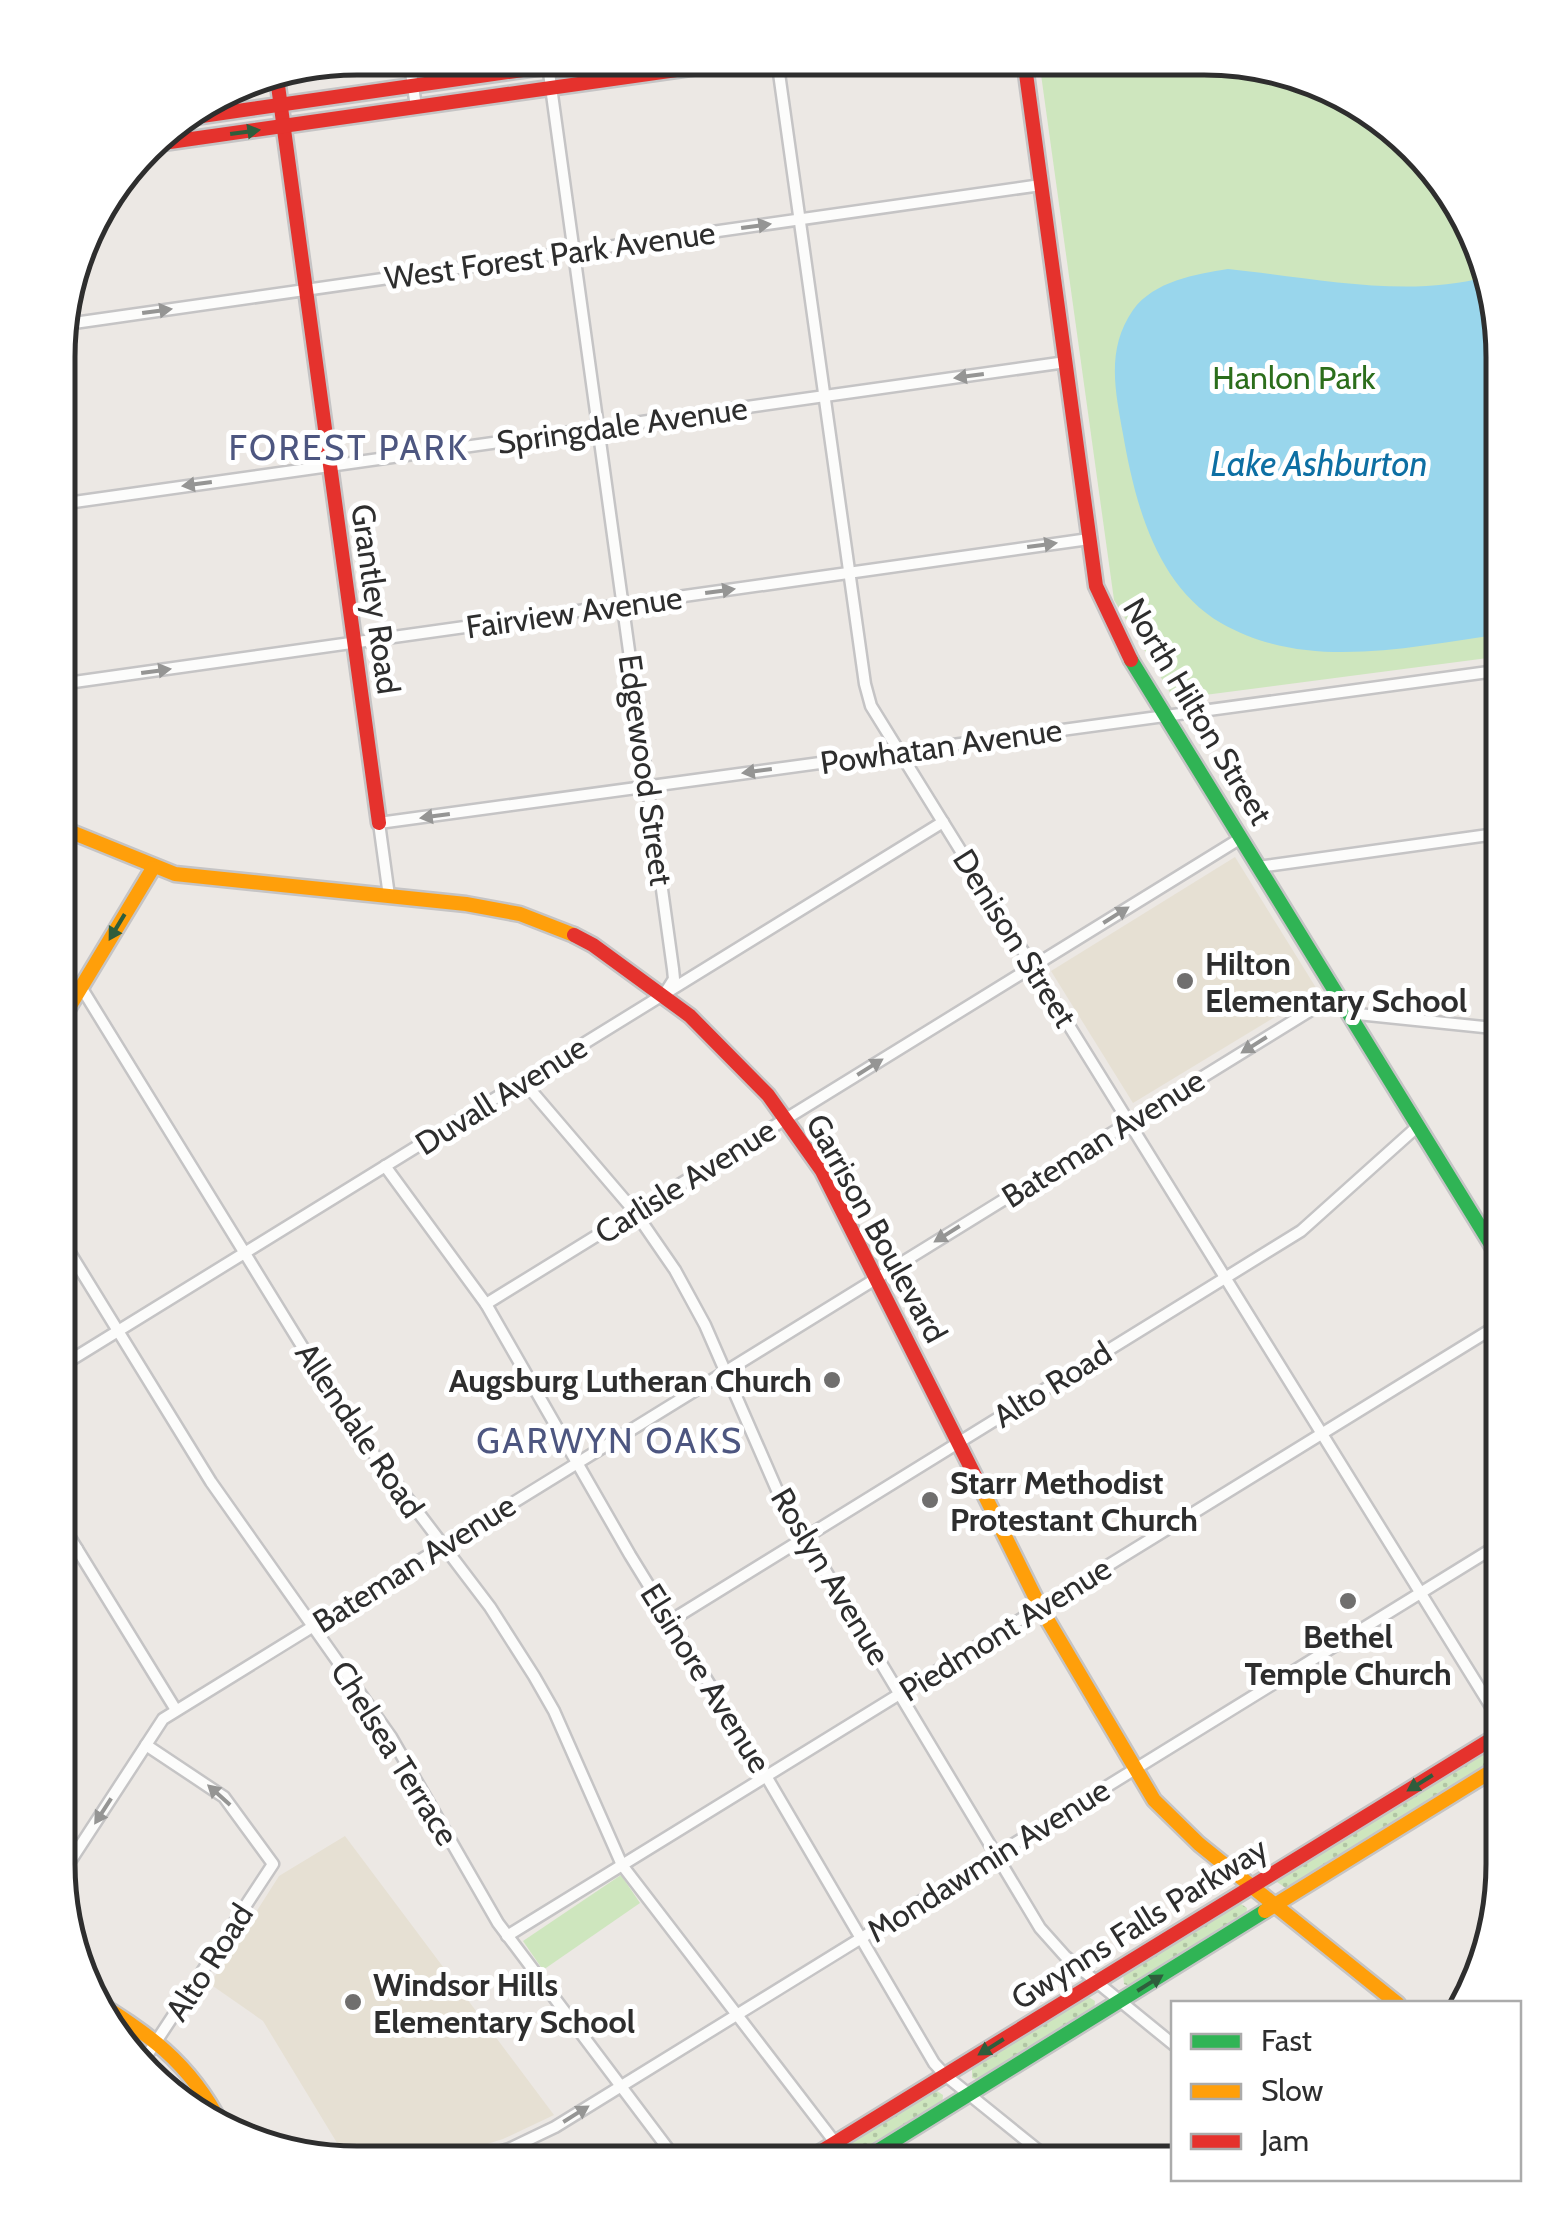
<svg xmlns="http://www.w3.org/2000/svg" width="1561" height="2221" viewBox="0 0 1561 2221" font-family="Cabin,sans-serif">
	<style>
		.education { fill: #e6e0d3 }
		.grass { fill: url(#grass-dots) }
		.park { fill: #cee6be }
		.water { fill: #99d6ec }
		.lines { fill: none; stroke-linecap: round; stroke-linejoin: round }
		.street-casing { stroke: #c5c4c5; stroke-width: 15 }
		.fast-casing { stroke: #c5c4c5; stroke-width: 19 }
		.slow-casing { stroke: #c5c4c5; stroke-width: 19 }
		.jam-casing { stroke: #c5c4c5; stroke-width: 19 }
		.street { stroke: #fcfcfb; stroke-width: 10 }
		.fast { stroke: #30b455; stroke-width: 14 }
		.slow { stroke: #ff9f0a; stroke-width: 14 }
		.jam { stroke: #e5322d; stroke-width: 14 }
		.oneway { fill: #2f5d3c }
		.oneway2 { fill: #959594 }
		.poi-dot { fill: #706f6e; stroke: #fff; stroke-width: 4 }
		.labels { text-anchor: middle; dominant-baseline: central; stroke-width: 10; stroke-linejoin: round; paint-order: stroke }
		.street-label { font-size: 32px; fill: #2e2e2e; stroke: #fff }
		.park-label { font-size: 32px; fill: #2c6e1b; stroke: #fff }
		.poi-label { font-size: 32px; font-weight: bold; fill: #2e2e2e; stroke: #fff; text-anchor: start }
		.neighbourhood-label { font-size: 35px; letter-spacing: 2.5px; fill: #4d5680; stroke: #fff }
		.water-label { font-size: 35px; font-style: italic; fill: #0d6fa3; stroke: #fff }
		.rim { fill: none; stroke: #2e2e2e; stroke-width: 5 }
	</style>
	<defs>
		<pattern id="grass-dots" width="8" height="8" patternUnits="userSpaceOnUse" patternTransform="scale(2.5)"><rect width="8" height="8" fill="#cee6be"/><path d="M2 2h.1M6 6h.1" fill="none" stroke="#b1c6a4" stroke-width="1.8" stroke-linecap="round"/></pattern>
	</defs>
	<rect width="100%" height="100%" fill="#ece8e4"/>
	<g class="education">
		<path d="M1235 857 1318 991 1133 1103 1051 971Z"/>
		<path d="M345 1836 554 2115 503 2139 471 2149 415 2161H348L263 2021 210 1984 279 1876Z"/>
	</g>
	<g class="grass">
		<path d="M1494 1745 1501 1756 1500 1760 1287 1889 1277 1882V1877Z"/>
		<path d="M1238 1902 1247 1908 1246 1917 1131 1987 1124 1984 1123 1973Z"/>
		<path d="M1087 1996 1095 2001 1094 2011 979 2080 972 2078V2066Z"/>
		<path d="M934 2089 943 2095 942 2105 859 2155 852 2152 850 2146 856 2138Z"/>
	</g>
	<g class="park">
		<path d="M1039 60H1244L1386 119 1473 225 1503 357V656L1174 699 1114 600Z"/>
		<path d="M621 1875 640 1903 543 1970 523 1941Z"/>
	</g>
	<path class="water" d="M1228 269C1309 277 1406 299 1485 277L1503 357V634C1411 646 1308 673 1221 623 1156 585 1135 503 1123 434 1115 390 1106 349 1133 310 1154 281 1196 274 1228 269Z"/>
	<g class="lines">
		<defs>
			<g id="street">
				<path d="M409 58 416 107"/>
				<path d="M547 58 673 969 674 979 667 990"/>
				<path d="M777 59 865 684 871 706 1503 1726"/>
				<path d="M60 325 1041 185"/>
				<path d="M60 504 1066 362"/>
				<path d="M60 684 1089 539"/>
				<path d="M1258 867 1503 833"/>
				<path d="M389 896 379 823 1503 670"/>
				<path d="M81 987 345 1416 490 1607 534 1676 554 1711 622 1865 850 2162"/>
				<path d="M1348 1013 1503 1029"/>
				<path d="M523 1081 635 1212 675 1270 705 1325 777 1490 1040 1928 1065 1956 1174 2045"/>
				<path d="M385 1166 486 1304 630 1555 766 1776 934 2063 945 2075 1054 2163"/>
				<path d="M59 1235 211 1482 391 1737 498 1923 678 2162"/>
				<path d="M486 1304 1241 838"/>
				<path d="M58 1368 943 822"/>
				<path d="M58 1518 176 1710"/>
				<path d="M58 1578 77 1549"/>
				<path d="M670 1621 1301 1231 1418 1126"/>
				<path d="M60 1877 163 1719 1337 994"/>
				<path d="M507 1936 1503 1322"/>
				<path d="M144 2060 273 1864 224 1797 146 1745"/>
				<path d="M466 2161 509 2149 555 2127 1503 1542"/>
			</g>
			<g id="fast">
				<path d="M1131 660 1503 1264"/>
				<path d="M858 2163 1265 1911"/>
			</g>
			<g id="slow">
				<path d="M59 827 175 874 466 904 520 914 574 935"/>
				<path d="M59 1024 153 868"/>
				<path d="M983 1492 1040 1607 1154 1800 1199 1844 1398 2004"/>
				<path d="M1265 1911 1503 1764"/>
				<path d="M89 1997C147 2033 189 2061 221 2124"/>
			</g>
			<g id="jam">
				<path d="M1024 59 1096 586 1131 660"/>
				<path d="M276 71 379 823"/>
				<path d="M181 119 606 58"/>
				<path d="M149 145 754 59"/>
				<path d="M574 935 593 945 690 1016 768 1095 822 1171 983 1492"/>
				<path d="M804 2162 1503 1732"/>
			</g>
		</defs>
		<use href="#street" class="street-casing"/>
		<use href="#fast" class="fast-casing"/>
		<use href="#slow" class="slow-casing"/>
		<use href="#jam" class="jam-casing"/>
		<use href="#street" class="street"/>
		<use href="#fast" class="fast"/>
		<use href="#slow" class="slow"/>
		<use href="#jam" class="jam"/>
	</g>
	<defs><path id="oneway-solid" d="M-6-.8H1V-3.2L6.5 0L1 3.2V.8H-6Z" transform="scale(2.5)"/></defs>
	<g class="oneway">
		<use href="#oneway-solid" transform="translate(245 132) rotate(-8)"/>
		<use href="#oneway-solid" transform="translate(117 927) rotate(121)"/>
		<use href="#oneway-solid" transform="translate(1420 1783) rotate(148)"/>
		<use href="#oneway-solid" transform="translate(1150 1983) rotate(-32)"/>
		<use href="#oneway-solid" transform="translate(991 2047) rotate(148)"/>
	</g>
	<g class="oneway2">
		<use href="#oneway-solid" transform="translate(756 226) rotate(-8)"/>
		<use href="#oneway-solid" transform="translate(157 311) rotate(-8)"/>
		<use href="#oneway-solid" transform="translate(969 376) rotate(172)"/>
		<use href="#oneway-solid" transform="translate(197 484) rotate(172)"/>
		<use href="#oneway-solid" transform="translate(1042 545) rotate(-8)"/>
		<use href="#oneway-solid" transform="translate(720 591) rotate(-8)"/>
		<use href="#oneway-solid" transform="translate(156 671) rotate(-8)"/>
		<use href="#oneway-solid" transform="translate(757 771) rotate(172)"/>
		<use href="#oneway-solid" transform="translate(435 816) rotate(172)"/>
		<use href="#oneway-solid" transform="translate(1116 915) rotate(-32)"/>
		<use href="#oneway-solid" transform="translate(1254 1045) rotate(148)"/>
		<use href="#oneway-solid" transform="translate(870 1067) rotate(-32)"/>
		<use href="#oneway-solid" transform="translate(947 1234) rotate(148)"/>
		<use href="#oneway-solid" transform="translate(219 1795) rotate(-138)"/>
		<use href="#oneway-solid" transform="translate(103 1811) rotate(123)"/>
		<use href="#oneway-solid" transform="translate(576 2114) rotate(-32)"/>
	</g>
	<g class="poi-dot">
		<circle cx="1185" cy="981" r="10"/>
		<circle cx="832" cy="1380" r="10"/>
		<circle cx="930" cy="1500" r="10"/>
		<circle cx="1348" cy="1601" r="10"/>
		<circle cx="353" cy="2002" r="10"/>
	</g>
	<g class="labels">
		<g class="street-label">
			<text transform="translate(550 255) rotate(-8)">West Forest Park Avenue</text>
			<text transform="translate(622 425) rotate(-8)">Springdale Avenue</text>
			<text transform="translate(376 599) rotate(82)">Grantley Road</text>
			<text transform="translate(574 612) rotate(-8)">Fairview Avenue</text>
			<text transform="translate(1198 711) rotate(59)">North Hilton Street</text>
			<text transform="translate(941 746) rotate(-8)">Powhatan Avenue</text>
			<text transform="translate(646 770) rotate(82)">Edgewood Street</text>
			<text transform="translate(1015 938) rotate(58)">Denison Street</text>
			<text transform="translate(501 1095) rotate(-32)">Duvall Avenue</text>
			<text transform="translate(1103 1138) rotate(-32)">Bateman Avenue</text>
			<text transform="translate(685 1181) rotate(-32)">Carlisle Avenue</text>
			<text transform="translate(877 1228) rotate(61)">Garrison Boulevard</text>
			<text transform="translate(1052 1384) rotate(-32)">Alto Road</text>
			<text transform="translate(360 1430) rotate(56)">Allendale Road</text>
			<text transform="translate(414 1563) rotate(-32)">Bateman Avenue</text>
			<text transform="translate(831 1576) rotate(59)">Roslyn Avenue</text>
			<text transform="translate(1005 1629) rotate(-32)">Piedmont Avenue</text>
			<text transform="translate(706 1678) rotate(58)">Elsinore Avenue</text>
			<text transform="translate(395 1753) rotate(58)">Chelsea Terrace</text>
			<text transform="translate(988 1860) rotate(-32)">Mondawmin Avenue</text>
			<text transform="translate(1139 1923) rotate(-32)">Gwynns Falls Parkway</text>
			<text transform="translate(209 1962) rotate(-57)">Alto Road</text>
		</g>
		<g class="park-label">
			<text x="1294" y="377">Hanlon Park</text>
		</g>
		<g class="poi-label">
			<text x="1205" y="963">Hilton<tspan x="1205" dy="37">Elementary School</tspan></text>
			<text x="812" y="1380" text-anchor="end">Augsburg Lutheran Church</text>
			<text x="950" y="1482">Starr Methodist<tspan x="950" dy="37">Protestant Church</tspan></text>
			<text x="1348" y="1636" text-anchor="middle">Bethel<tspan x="1348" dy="37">Temple Church</tspan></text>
			<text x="373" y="1984">Windsor Hills<tspan x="373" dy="37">Elementary School</tspan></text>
		</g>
		<g class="neighbourhood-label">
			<text x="349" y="447">FOREST PARK</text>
			<text x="610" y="1440">GARWYN OAKS</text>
		</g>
		<g class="water-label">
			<text x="1319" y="463">Lake Ashburton</text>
		</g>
	</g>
	<path d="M0 0H1561V2221H0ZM357 75H1204A282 282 0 0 1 1486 357V1864A282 282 0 0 1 1204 2146H357A282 282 0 0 1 75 1864V357A282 282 0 0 1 357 75Z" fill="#fff" fill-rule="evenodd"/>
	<path class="rim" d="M357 75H1204A282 282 0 0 1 1486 357V1864A282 282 0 0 1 1204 2146H357A282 282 0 0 1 75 1864V357A282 282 0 0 1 357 75Z"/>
	<rect x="1171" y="2001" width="350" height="180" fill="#ffffff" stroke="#ababab" stroke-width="2.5"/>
	<rect x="1191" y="2034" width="50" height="15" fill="#30b455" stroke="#ababab" stroke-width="2.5"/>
	<text x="1261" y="2051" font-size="30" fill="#2e2e2e">Fast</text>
	<rect x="1191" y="2084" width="50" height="15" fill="#ff9f0a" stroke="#ababab" stroke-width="2.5"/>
	<text x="1261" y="2101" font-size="30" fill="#2e2e2e">Slow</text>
	<rect x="1191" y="2134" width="50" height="15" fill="#e5322d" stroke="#ababab" stroke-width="2.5"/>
	<text x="1261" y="2151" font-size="30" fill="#2e2e2e">Jam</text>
</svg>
